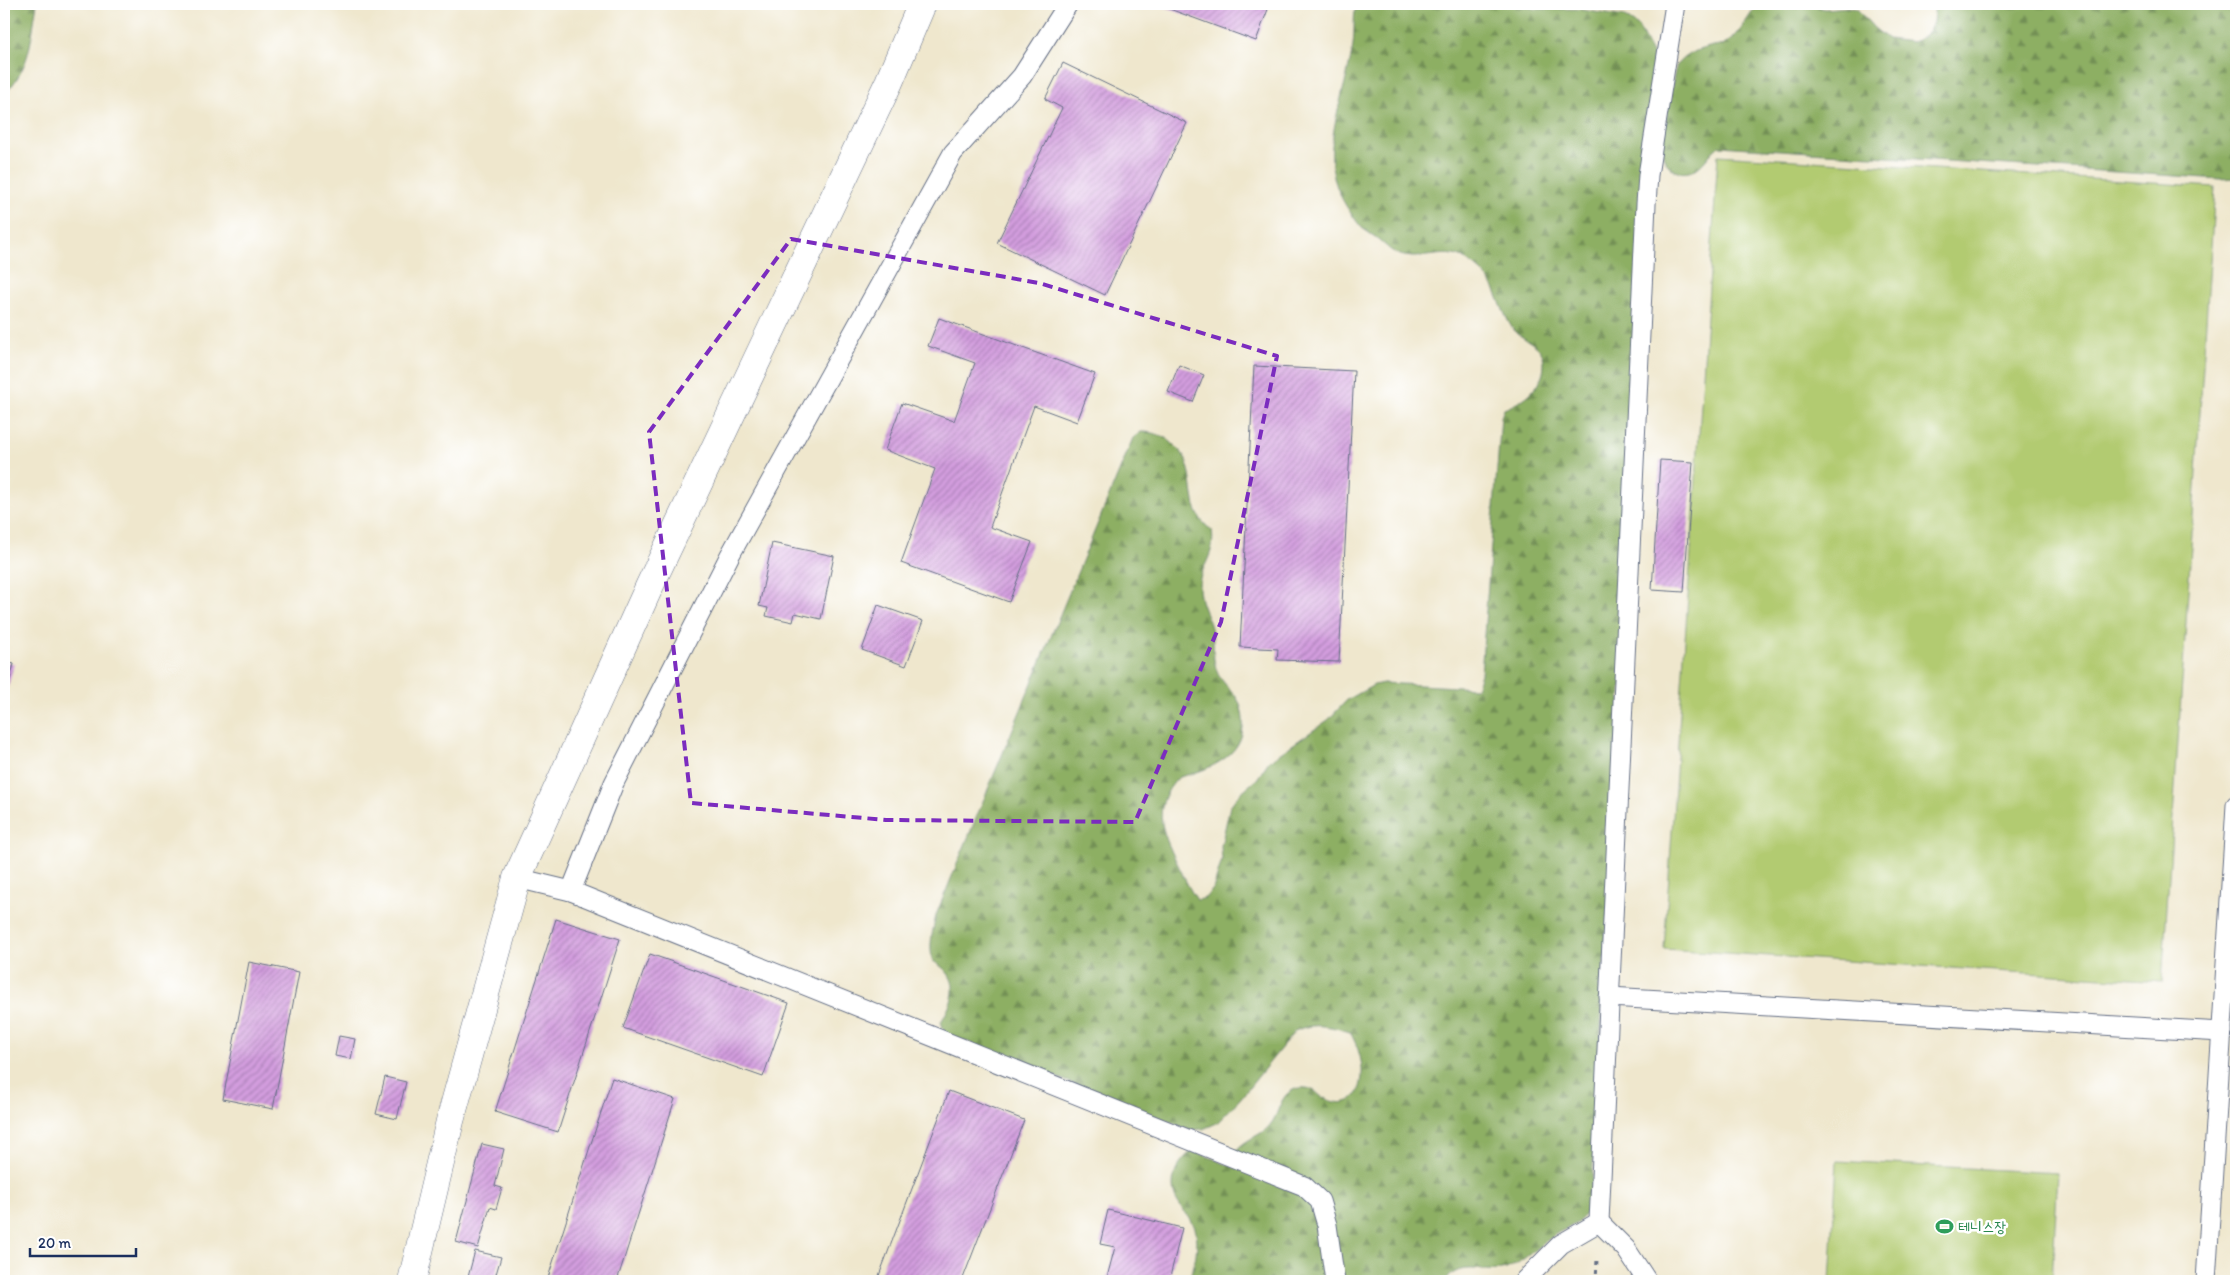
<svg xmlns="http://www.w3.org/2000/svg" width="2240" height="1285" viewBox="0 0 2240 1285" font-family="Itim,'Poor Story',sans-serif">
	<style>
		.forest { fill: url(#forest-firs); stroke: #546f60 }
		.green { fill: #b2cb71; stroke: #667d68 }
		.building { fill: url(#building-hatch) }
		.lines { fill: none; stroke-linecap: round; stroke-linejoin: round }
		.service-casing { stroke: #656f85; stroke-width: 21 }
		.minor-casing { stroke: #656f85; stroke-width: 29 }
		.path { stroke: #656f85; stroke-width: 3; stroke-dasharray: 4 4; stroke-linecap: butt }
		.service { stroke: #fff; stroke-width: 19 }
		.minor { stroke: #fff; stroke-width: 28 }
		.marked { fill: none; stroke: #7b2cbf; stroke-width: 4; stroke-dasharray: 10 6; stroke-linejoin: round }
		.labels { text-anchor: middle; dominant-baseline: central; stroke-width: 5; stroke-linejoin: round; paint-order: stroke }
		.leisure-label { font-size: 15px; fill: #27864d; stroke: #fff; text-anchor: start }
	</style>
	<defs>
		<pattern id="forest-firs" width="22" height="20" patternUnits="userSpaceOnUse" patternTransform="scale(1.25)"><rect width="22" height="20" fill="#8daf63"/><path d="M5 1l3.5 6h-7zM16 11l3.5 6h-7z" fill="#728f55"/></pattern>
		<pattern id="building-hatch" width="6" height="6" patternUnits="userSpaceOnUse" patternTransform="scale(1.25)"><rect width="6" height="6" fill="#d39dde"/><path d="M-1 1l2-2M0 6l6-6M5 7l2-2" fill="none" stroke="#aa80b7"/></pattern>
	</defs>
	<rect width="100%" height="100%" fill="#fff"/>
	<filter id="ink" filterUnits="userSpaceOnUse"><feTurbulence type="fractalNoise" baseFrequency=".02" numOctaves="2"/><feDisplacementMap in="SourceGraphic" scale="10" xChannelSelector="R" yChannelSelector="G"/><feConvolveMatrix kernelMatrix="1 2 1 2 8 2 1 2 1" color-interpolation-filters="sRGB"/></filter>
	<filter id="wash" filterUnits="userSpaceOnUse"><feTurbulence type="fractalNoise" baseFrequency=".0096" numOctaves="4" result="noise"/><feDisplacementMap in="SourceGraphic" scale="20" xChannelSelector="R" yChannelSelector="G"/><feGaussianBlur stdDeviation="1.12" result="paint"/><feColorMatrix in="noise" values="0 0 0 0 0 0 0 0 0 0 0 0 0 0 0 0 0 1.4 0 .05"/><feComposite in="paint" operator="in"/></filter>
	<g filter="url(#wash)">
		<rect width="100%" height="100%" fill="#efe7cd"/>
		<g class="forest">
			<path d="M4 4H37C30 42 32 65 4 95Z"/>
			<path d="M1356 4H1515L1536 9H1577L1625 17 1638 26 1653 55 1657 70 1591 1201C1588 1206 1586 1213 1582 1218 1577 1225 1564 1229 1556 1234 1541 1243 1521 1264 1506 1269 1486 1275 1460 1259 1446 1281H1341L1326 1198 1234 1153C1245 1138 1262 1136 1270 1125 1279 1115 1279 1096 1293 1090 1299 1087 1309 1087 1315 1091 1318 1093 1320 1097 1324 1098 1341 1107 1357 1103 1361 1083 1365 1066 1358 1046 1350 1032 1330 1026 1313 1022 1295 1031L1240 1099 1217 1123 1203 1129 1190 1130 945 1033 941 1022C956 997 961 977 933 961 928 946 933 931 936 915L1133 438 1141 432C1153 432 1164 435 1173 444 1177 448 1181 452 1184 456 1197 480 1186 514 1212 530 1217 560 1194 569 1200 596 1202 608 1210 620 1212 632 1215 647 1211 659 1218 673 1223 686 1238 693 1241 708 1253 752 1214 769 1179 777 1148 808 1164 836 1180 869 1185 880 1190 890 1197 900L1205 898 1213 889 1222 860 1221 846 1230 806 1239 794 1257 779 1269 761 1328 720 1347 700 1374 685 1383 683 1476 688 1481 674 1501 417 1504 409C1524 401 1544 387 1544 364 1544 357 1542 352 1537 347 1529 340 1517 336 1511 326 1495 299 1499 281 1468 261 1451 249 1432 257 1413 257 1394 256 1391 250 1378 239 1373 235 1367 232 1362 228 1359 225 1347 208 1345 204 1314 153 1346 97 1353 45 1355 31 1353 18 1356 4Z"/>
			<path d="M1759 4H1813L1824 9 1848 7 1857 9 1874 28 1888 39 1913 42 1926 35 1933 22 1935 4H2236V178L2221 179 1719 146C1709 153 1704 166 1692 171 1677 177 1664 165 1662 151 1661 144 1674 69 1677 65 1685 53 1700 49 1714 46 1719 45 1724 45 1728 42 1742 33 1747 16 1759 4Z"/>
			<path d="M1191 1152 1199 1153 1297 1193 1314 1204 1328 1281H1190C1194 1266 1200 1244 1195 1228 1191 1217 1181 1209 1176 1199 1168 1182 1177 1162 1191 1152Z"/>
		</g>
		<g class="green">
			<path d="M1718 155 2215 187 2162 982 1664 949Z"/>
			<path d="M1837 1161 2058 1173 2052 1281H1830Z"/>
		</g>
		<g id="blocks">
			<g class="building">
				<path d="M1156 4H1270L1256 41Z"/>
				<path d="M1063 63 1187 123 1105 295 997 243 1062 108 1045 99Z"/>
				<path d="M939 318 1095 374 1077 422 1034 406 990 527 1032 542 1009 602 901 563 935 469 885 450 902 403 954 421 975 363 928 346Z"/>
				<path d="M1179 365 1204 375 1193 402 1168 392Z"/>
				<path d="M1254 366 1354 371 1339 662 1277 660 1278 649 1240 647Z"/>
				<path d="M1660 460 1693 462 1684 592 1652 590Z"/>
				<path d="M772 543 834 556 821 619 795 613 793 622 766 616 768 608 759 606Z"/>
				<path d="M878 605 923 621 906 666 862 650Z"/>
				<path d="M4 661 14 664 8 687 4 686Z"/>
				<path d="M556 919 620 939 558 1132 495 1112Z"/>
				<path d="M650 954 789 1003 763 1077 623 1028Z"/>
				<path d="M249 962 299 972 273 1109 223 1099Z"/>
				<path d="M339 1036 355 1039 351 1059 335 1056Z"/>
				<path d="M385 1077 406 1082 397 1119 376 1114Z"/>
				<path d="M612 1078 675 1099 617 1281H547Z"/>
				<path d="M949 1091 1024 1120 962 1281H877Z"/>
				<path d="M482 1144 504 1149 495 1186 502 1188 496 1209 490 1207 478 1248 456 1242Z"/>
				<path d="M1108 1210 1182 1228 1169 1281H1106L1115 1247 1100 1244Z"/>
				<path d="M475 1251 501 1257 494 1281 468 1277Z"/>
			</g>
		</g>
	</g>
	<g filter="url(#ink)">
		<use href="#blocks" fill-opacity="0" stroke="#656f85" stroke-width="1"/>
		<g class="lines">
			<defs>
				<g id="service">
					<path d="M517 878 571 891 1304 1186 1320 1201 1327 1225 1335 1281"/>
					<path d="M571 891 614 783 730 555 953 153 1022 76 1068 4"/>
					<path d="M1609 997 2222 1032"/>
					<path d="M1599 1222 1646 204 1648 175 1675 4"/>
					<path d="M1524 1281 1561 1244 1599 1222 1626 1249 1647 1281"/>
					<path d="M2206 1281 2236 805"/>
				</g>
				<path id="minor" d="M412 1281 450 1121 517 878 650 585 889 82 922 4"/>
			</defs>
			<use href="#service" class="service-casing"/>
			<use href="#minor" class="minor-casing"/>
			<path class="path" d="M1596 1281 1597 1259"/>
			<use href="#service" class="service"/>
			<use href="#minor" class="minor"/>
		</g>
	</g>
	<path class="marked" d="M791 239 1039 283 1277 356 1221 622 1135 822 886 820 691 803 649 432Z"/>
	<defs>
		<symbol id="stadium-bare" viewBox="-9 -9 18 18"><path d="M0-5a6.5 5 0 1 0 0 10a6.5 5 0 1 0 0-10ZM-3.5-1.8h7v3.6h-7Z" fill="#2e9e5b" stroke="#fff" stroke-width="2.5" paint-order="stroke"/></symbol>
	</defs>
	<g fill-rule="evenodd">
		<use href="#stadium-bare" x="1932" y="1214" width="25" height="25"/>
	</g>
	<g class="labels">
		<g class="leisure-label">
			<text x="1958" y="1227">테니스장</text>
		</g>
	</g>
	<rect width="2240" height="1285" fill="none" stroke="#fff" stroke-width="20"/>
	<path d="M30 1248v8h106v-8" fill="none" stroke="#1b2f5e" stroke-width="2.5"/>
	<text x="38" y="1248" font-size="15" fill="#1b2f5e" stroke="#ffffff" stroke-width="4" paint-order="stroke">20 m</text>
</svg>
